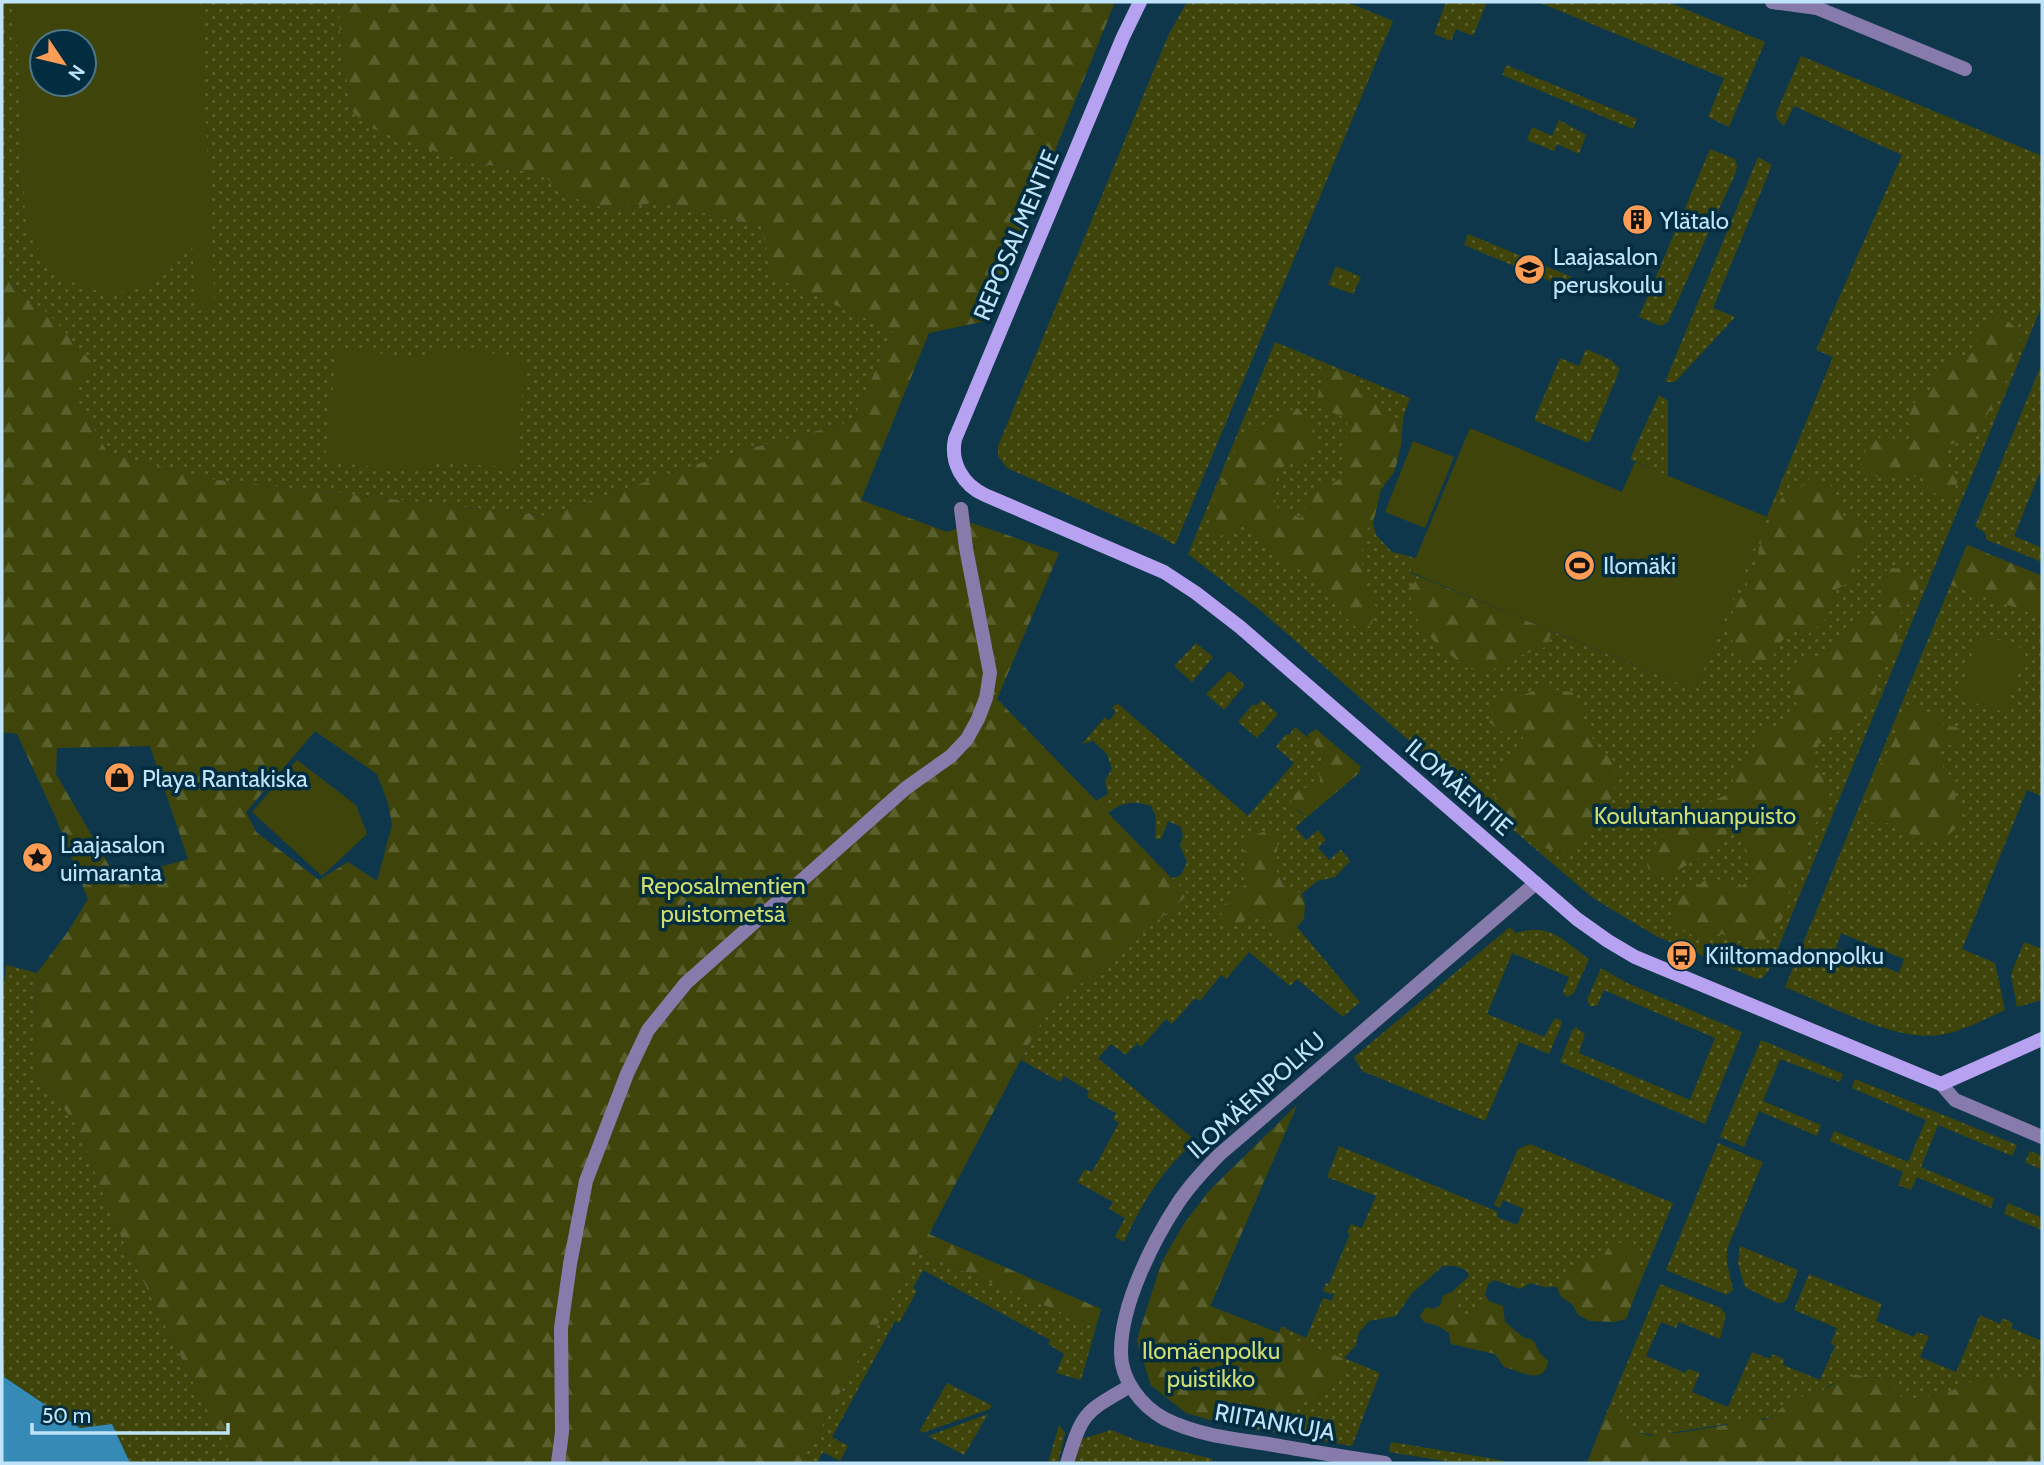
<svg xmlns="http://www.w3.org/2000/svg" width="2044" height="1465" viewBox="0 0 2044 1465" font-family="Cabin,sans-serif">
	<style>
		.green { fill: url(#green-dots); fill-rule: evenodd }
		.forest { fill: url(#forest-firs); fill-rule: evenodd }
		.pitch { fill: #3f450a; fill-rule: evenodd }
		.water { fill: #358ab6 }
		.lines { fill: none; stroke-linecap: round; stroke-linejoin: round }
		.street { stroke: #877bac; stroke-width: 14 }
		.secondary { stroke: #b6a2f1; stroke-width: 14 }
		.labels { text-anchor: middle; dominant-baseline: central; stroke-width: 7; stroke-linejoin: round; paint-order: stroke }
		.poi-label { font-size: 24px; fill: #bfe3f8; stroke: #022d41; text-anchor: start }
		.street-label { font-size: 24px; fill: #bfe3f8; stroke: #022d41 }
		.park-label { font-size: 24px; fill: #cfdd70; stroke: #022d41 }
	</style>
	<defs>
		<pattern id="green-dots" width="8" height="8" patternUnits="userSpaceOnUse" patternTransform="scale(1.75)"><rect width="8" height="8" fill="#3f450a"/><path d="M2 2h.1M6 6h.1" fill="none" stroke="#59602e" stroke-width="1.8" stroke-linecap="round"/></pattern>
		<pattern id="forest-firs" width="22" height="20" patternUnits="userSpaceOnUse" patternTransform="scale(1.75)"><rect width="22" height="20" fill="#3f450a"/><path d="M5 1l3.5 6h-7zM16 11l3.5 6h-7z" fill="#59602e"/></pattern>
	</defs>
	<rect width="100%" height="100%" fill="#0f374c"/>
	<g class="green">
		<path d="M2 2H341L339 25 351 110 463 161 544 174 559 193 611 210 658 202 761 226 774 276 893 331 853 421 715 458 546 516 209 479 108 453 75 396 51 316 10 283 2 258ZM42 42H84V84H42Z"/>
		<path d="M1187 2H1347L1393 21 1175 545 1156 534 1007 468 998 456V446L1168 36Z"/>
		<path d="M1446 2H1487L1473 36 1456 29 1451 41 1434 34Z"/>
		<path d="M1538 2H1668L1765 42 1729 127 1708 117 1724 78Z"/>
		<path d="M1801 56 2042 156V305L1769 970 1762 978 1757 979 1656 936 1593 898 1423 753 1260 610 1188 554 1275 342 1410 398 1403 418 1401 445 1394 472 1381 489 1373 523 1376 535 1392 552 1416 558 1410 573 1695 690 1833 357 1816 350 1902 155 1794 106 1784 126 1777 119 1776 113Z"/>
		<path d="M1506 65 1637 119 1633 129 1502 75Z"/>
		<path d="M1559 120 1586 135 1579 154 1557 144 1554 151 1527 140 1532 127 1552 136Z"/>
		<path d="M1710 149 1735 159 1737 165 1736 172 1668 322 1661 326 1639 317Z"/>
		<path d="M1758 157 1772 165 1713 308 1735 317 1675 382H1665Z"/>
		<path d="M1468 234 1572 277 1567 288 1464 245Z"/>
		<path d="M1336 266 1361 277 1353 294 1328 285Z"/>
		<path d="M1586 349 1611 360 1619 368 1618 374 1590 441 1586 442 1534 420 1560 358 1579 366Z"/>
		<path d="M2042 363V467L2014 536 2042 548V562L1987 540 1984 532 1975 526Z"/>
		<path d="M1659 395 1668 401V476L1630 459Z"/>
		<path d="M1967 545 2042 576V796L2027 790 1962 949 1995 963 2005 1010C1984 1019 1962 1032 1939 1035 1896 1042 1826 1004 1785 987ZM1841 933 1904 959 1899 973 1836 947Z"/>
		<path d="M1196 643 1213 657 1192 682 1174 666Z"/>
		<path d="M1229 671 1245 685 1224 710 1206 694Z"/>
		<path d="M1262 700 1278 714 1257 738 1238 722 1253 704 1256 706Z"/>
		<path d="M1117 703 1248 816 1294 763 1276 747 1286 734 1289 735 1295 727 1324 752 1319 769 1320 786 1304 788 1297 810 1307 817 1295 828 1306 840 1318 830 1326 840 1318 848 1329 860 1341 850 1350 861 1335 877 1317 881 1302 894 1284 886 1276 870V852L1248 867V882L1219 910 1242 923 1253 912 1270 917 1288 937 1297 927 1360 1002 1343 1017 1297 979 1290 986 1249 952 1226 979 1221 975 1200 1001 1195 998 1172 1024 1166 1019 1141 1047 1137 1043 1126 1055 1111 1044 1098 1058 1196 1141C1162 1169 1142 1203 1124 1242L1115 1237 1125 1218 1109 1209 1113 1202 1077 1182 1085 1169 1092 1172 1119 1123 1113 1119 1116 1113 1087 1097 1089 1091 1064 1076 1060 1082 1021 1060 1037 1029 1053 1007 1188 895 1172 878 1181 875 1187 862 1180 846 1183 835 1181 827 1168 821 1161 839H1155L1156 817 1151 806C1135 800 1121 802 1108 813L1096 801 1108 794 1105 781 1112 769 1107 754 1093 741 1082 744 1105 717 1109 721 1116 712 1112 708Z"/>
		<path d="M1510 927 1516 933C1549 922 1563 940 1589 959L1574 993 1567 997 1563 992 1569 977 1512 953 1487 1014 1544 1037 1555 1018 1562 1021 1561 1026 1549 1054 1519 1042 1485 1121 1362 1071 1354 1057Z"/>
		<path d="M2024 942 2042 949V1000L2017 1007 2011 974Z"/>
		<path d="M6 965 37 973 35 1071 77 1126 115 1224 194 1384 272 1463H130L112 1424 80 1428 4 1377 2 1313V1002Z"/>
		<path d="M1601 968 1627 983 1742 1032 1705 1124 1560 1062 1572 1031 1576 1027 1585 1034 1579 1053 1690 1100 1715 1038 1604 990 1597 1006H1590L1587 1000Z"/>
		<path d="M1761 1040 1843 1074 1840 1082 1780 1059 1763 1101 1821 1125 1817 1136 1759 1111 1744 1147 1720 1137Z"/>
		<path d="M1855 1079 2017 1145 2012 1156 1938 1125 1921 1167 1994 1198 1991 1208 1917 1177 1911 1190 1898 1185 1903 1172 1830 1141 1834 1131 1908 1162 1926 1120 1852 1088Z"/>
		<path d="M1297 1105 1210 1306 1279 1333 1281 1326 1306 1338 1323 1298 1331 1301 1335 1293 1330 1294 1323 1291 1326 1283 1329 1284 1350 1234 1347 1232 1351 1224 1362 1228 1376 1196 1327 1177 1339 1146 1498 1212 1497 1217 1517 1225 1524 1209 1503 1200 1500 1208 1494 1205 1518 1149 1530 1144 1673 1203 1642 1278 1638 1268 1636 1252C1599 1257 1582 1255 1557 1287H1544L1531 1283 1520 1289 1494 1280 1488 1284 1485 1295 1489 1301 1476 1316 1468 1317 1459 1313 1453 1291 1469 1276 1466 1270 1455 1266H1443L1412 1293 1396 1316 1369 1321 1359 1332 1356 1345 1344 1358 1380 1373 1352 1446 1225 1424 1186 1413 1151 1385 1137 1340 1162 1262 1184 1224 1210 1190Z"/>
		<path d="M1718 1143 1763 1162 1727 1249V1263L1733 1290 1727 1295 1666 1270Z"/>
		<path d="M2030 1151 2042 1156V1170L2025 1162Z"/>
		<path d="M2008 1203 2042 1218V1230L2004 1214Z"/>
		<path d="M1740 1246 1798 1270 1787 1299 1782 1303H1777L1745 1287 1738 1263Z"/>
		<path d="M918 1252 1096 1327 1081 1380 1056 1373 1064 1354 1048 1344 1050 1340 923 1270 913 1288 917 1291 899 1323 895 1321 832 1437 848 1446 840 1461 823 1452 817 1463H801Z"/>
		<path d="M1809 1274 1882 1304 1876 1321 1914 1337 1917 1332 1929 1336 1920 1357 1956 1372 1980 1315 2000 1324 2002 1318 2013 1323 2011 1328 2042 1341V1379L2031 1381 2007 1377 1964 1385 1946 1393 1906 1400 1899 1395 1884 1377 1868 1378 1855 1374 1850 1380 1831 1384 1822 1391 1790 1400 1772 1417 1656 1435 1637 1433 1620 1409 1606 1414 1660 1284 1721 1308 1726 1315 1720 1339 1679 1322 1676 1328 1661 1322 1646 1356 1685 1373 1688 1369 1700 1373 1692 1392 1728 1407 1752 1352 1770 1359 1772 1354 1784 1359 1783 1365 1820 1380 1835 1346 1831 1343 1837 1328 1794 1310Z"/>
		<path d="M947 1383 991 1405 990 1409 922 1433 920 1430Z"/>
		<path d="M988 1414 964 1455 928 1436Z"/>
		<path d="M1059 1425 1065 1433 1058 1463H1048Z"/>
		<path d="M1111 1430 1138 1441 1213 1459 1211 1463H1075L1082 1439Z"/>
		<path d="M1391 1442 1495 1459 1509 1463H1457L1389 1452Z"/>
	</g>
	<g class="forest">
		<path d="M341 2H1115L986 321 929 333 861 500 947 532 972 523 1059 553 997 699 1188 895 1053 1007 1037 1029 929 1234 1101 1309 1096 1327 918 1252 801 1463H238L215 1426 115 1224 77 1126 35 1071 37 973 69 930 88 899 55 816 17 734 2 732V258L10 283 51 316 92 363 75 396 108 453 209 479 546 516 715 458 853 421 893 331 773 276 761 226 658 202 611 210 559 193 544 174 463 161 368 127 351 110 339 25ZM315 731 377 774 388 803 392 825 377 881 348 862 319 880 256 832 246 812ZM150 746 188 859 117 879 56 774 57 748Z"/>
		<path d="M2000 316 2013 325 2022 336 2010 361 2005 386 1975 434 1947 446 1944 465 1958 481 1950 501 1930 491 1922 477 1902 475 1878 478 1860 464 1869 444 1885 435 1907 444 1913 434 1907 420 1918 395 1931 391 1930 380C1944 364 1957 358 1977 351L1976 329Z"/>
		<path d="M1339 369 1356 386 1362 395C1367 396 1374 397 1378 400 1399 415 1404 449 1394 471 1391 478 1384 482 1381 489 1373 509 1381 515 1363 534 1361 562 1360 585 1377 608L1371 625 1359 630 1342 614 1335 597 1316 584 1302 568 1288 565 1260 535 1240 522 1223 535 1212 539 1208 530 1213 503 1240 439 1263 426 1270 417 1298 408 1317 435 1309 460 1289 461 1281 469 1272 491 1278 509 1301 518 1308 497 1316 482 1332 484 1344 476C1344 456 1348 438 1347 419L1316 405 1323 372Z"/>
		<path d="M1810 478 1830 484 1839 501 1842 517C1857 520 1868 522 1878 535L1869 545 1852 555 1856 579 1837 589C1832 613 1826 621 1806 636L1792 630 1776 648 1770 666C1744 659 1738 653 1726 629L1739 597 1756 570 1759 548 1769 522 1783 496 1800 488Z"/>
		<path d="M1967 545 2042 576V617L1951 585Z"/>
		<path d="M1888 568 1907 569 1919 578 1918 590 1898 617V653L1878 670C1879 698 1873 701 1857 724L1849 725 1819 744 1810 766 1821 773 1828 791 1829 801 1808 837 1804 871 1789 892 1782 919 1762 943H1745L1722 934 1702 938 1675 929 1670 911 1674 900 1697 887 1709 876 1740 888 1754 874 1748 865 1743 841 1729 832 1709 852 1666 877 1649 871 1646 860C1671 816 1688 812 1733 792V776L1748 762 1762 731 1782 727 1797 703C1782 670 1801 659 1831 653L1860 619 1874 617 1885 601 1880 580Z"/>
		<path d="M1420 577 1552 631 1546 647 1510 659 1486 674 1465 667 1434 641 1415 616 1408 588Z"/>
		<path d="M1540 688 1572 692 1595 744 1615 762 1614 793 1603 812V825L1566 852C1558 850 1546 850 1539 845 1528 839 1499 815 1496 803 1490 783 1511 751 1523 738L1518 726 1502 732 1489 722 1490 702 1502 691 1521 696Z"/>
		<path d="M1905 707C1919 708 1937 712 1944 725L1960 728 1964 740 1959 745H1949L1938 751 1945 772 1952 776 1959 786C1952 800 1955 806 1964 818 1958 829 1936 848 1922 842 1911 838 1905 825 1893 823 1884 822 1880 827 1871 822L1866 799 1878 768 1894 741 1898 723Z"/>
		<path d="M1316 729 1361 767 1359 773 1307 817 1291 803 1292 795 1304 788 1320 785 1319 769 1324 753 1308 739V734Z"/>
		<path d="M1266 831 1278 837 1276 870 1283 885 1302 894 1305 904 1304 919 1288 937 1279 940 1269 928 1270 917 1253 912 1242 923 1233 925 1225 920 1219 910 1248 882V867L1242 856 1252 836Z"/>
		<path d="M1297 1105 1210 1306 1344 1359C1343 1365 1343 1376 1339 1381 1334 1391 1307 1398 1296 1407L1294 1436 1225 1424 1186 1413 1151 1385 1137 1340 1162 1262 1184 1224 1210 1190Z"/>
		<path d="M1622 1242 1636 1252 1638 1268 1642 1278 1626 1319 1614 1322 1590 1321 1578 1315 1573 1305 1561 1297 1557 1287 1568 1268 1584 1260 1603 1256 1608 1248Z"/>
		<path d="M1453 1291 1459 1313 1468 1317 1476 1316 1489 1301 1503 1306 1505 1322 1523 1337 1533 1340 1540 1353 1548 1361C1544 1387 1521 1371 1504 1367L1495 1354 1451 1344 1449 1333 1438 1326 1424 1322 1420 1316 1426 1307 1432 1309 1440 1306 1443 1296Z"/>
		<path d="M1855 1374 1868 1378 1884 1377 1899 1395 1906 1400 1946 1393 1982 1377H2007L2031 1381 2042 1379V1463H1587L1606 1414 1620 1409 1637 1433 1651 1436 1665 1432 1678 1433 1726 1425 1753 1415 1762 1420 1772 1417 1790 1400 1822 1391 1843 1378 1850 1380Z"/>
	</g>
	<g class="pitch">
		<path d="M15 2H200L215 309 196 311 192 243C181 258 171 272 154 281 98 312 31 273 25 211ZM42 42H84V84H42Z"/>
		<path d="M337 348 418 358 438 349 526 356 515 468 440 462 414 472 325 461Z"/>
		<path d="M1470 428 1622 492 1635 462 1767 517 1695 690 1410 572Z"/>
		<path d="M1413 441 1454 457 1425 528 1385 512Z"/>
		<path d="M1983 635 2022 648 2024 652 2006 709 2001 711 1962 699 1960 694 1979 637Z"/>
		<path d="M297 760 356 805 367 834 322 876 252 812Z"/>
	</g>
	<path class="water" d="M2 1313 4 1377 80 1428 112 1424 130 1463H2Z"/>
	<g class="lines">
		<g class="street">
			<path d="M1772 2 1817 8 1965 69"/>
			<path d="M1941 1084 1955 1100 2042 1137"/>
			<path d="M558 1463 562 1432 561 1328 570 1264 586 1181 627 1074 648 1030 686 983 906 788 951 756 967 739 978 719 986 698 990 673 966 548 961 509"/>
			<path d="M1067 1463C1083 1411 1084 1413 1130 1386"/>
			<path d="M1385 1463C1346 1457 1307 1451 1268 1444 1234 1439 1197 1435 1165 1419 1141 1406 1120 1379 1121 1351 1121 1304 1153 1241 1178 1203 1190 1185 1205 1169 1220 1154L1536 883"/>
		</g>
		<path class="secondary" d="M1140 2 1123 37 955 439C950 463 963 485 985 495L1164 572 1196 593 1240 627 1577 919 1608 941 1635 957 1941 1084 2042 1039"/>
	</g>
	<defs>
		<symbol id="building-disc" viewBox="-11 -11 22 22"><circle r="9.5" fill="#fd9d55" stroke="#022d41"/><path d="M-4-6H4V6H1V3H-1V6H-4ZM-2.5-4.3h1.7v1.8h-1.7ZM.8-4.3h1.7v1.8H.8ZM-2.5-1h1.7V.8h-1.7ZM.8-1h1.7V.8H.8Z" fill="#111"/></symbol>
		<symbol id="school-disc" viewBox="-11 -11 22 22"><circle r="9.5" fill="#fd9d55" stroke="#022d41"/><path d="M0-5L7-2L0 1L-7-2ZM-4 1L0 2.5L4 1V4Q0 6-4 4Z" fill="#111"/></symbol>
		<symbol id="stadium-disc" viewBox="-11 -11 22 22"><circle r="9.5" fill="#fd9d55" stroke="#022d41"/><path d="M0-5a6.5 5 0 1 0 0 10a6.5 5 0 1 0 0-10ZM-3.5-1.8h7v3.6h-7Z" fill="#111"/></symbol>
		<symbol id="shop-disc" viewBox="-11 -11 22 22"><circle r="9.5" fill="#fd9d55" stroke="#022d41"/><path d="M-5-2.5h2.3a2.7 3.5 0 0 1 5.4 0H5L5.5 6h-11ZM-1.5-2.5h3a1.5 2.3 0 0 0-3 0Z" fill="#111"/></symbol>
		<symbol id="sight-disc" viewBox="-11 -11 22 22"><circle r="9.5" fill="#fd9d55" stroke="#022d41"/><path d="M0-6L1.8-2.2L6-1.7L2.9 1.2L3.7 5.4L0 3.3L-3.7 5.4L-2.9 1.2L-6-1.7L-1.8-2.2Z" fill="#111"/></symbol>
		<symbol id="bus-disc" viewBox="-11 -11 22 22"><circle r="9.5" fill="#fd9d55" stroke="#022d41"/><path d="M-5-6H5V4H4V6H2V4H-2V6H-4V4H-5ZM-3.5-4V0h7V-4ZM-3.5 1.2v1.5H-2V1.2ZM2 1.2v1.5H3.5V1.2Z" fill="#111"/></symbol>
	</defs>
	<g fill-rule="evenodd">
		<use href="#building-disc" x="1620" y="202" width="35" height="35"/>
		<use href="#school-disc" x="1512" y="252" width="35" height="35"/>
		<use href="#stadium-disc" x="1562" y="548" width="35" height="35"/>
		<use href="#shop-disc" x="102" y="760" width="35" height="35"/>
		<use href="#sight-disc" x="20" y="840" width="35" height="35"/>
		<use href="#bus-disc" x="1664" y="938" width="35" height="35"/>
	</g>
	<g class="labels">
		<g class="poi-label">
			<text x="1660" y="220">Ylätalo</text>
			<text x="1553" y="256">Laajasalon<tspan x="1553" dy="28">peruskoulu</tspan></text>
			<text x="1603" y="565">Ilomäki</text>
			<text x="142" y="778">Playa Rantakiska</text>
			<text x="60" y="844">Laajasalon<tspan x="60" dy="28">uimaranta</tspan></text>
			<text x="1705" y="955">Kiiltomadonpolku</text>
		</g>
		<g class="street-label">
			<text transform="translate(1016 235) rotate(-67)">REPOSALMENTIE</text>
			<text transform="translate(1459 787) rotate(41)">ILOMÄENTIE</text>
			<text transform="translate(1256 1095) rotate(-42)">ILOMÄENPOLKU</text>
			<text transform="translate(1275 1422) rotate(10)">RIITANKUJA</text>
		</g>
		<g class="park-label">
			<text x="1695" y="815">Koulutanhuanpuisto</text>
			<text x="723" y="885">Reposalmentien<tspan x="723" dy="28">puistometsä</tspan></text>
			<text x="1211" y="1350">Ilomäenpolku<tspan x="1211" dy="28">puistikko</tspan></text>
		</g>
	</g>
	<rect width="2044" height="1465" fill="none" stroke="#bfe3f8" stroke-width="7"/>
	<g transform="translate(63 63) rotate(125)"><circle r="33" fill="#022d41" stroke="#4e768a" stroke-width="2"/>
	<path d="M0-5L12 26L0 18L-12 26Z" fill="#fd9d55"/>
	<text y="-10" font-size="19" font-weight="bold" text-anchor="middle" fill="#bfe3f8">N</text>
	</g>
	<path d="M32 1423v10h196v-10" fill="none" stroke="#bfe3f8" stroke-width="3.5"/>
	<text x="42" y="1423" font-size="21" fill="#bfe3f8" stroke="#022d41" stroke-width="5" paint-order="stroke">50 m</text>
</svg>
